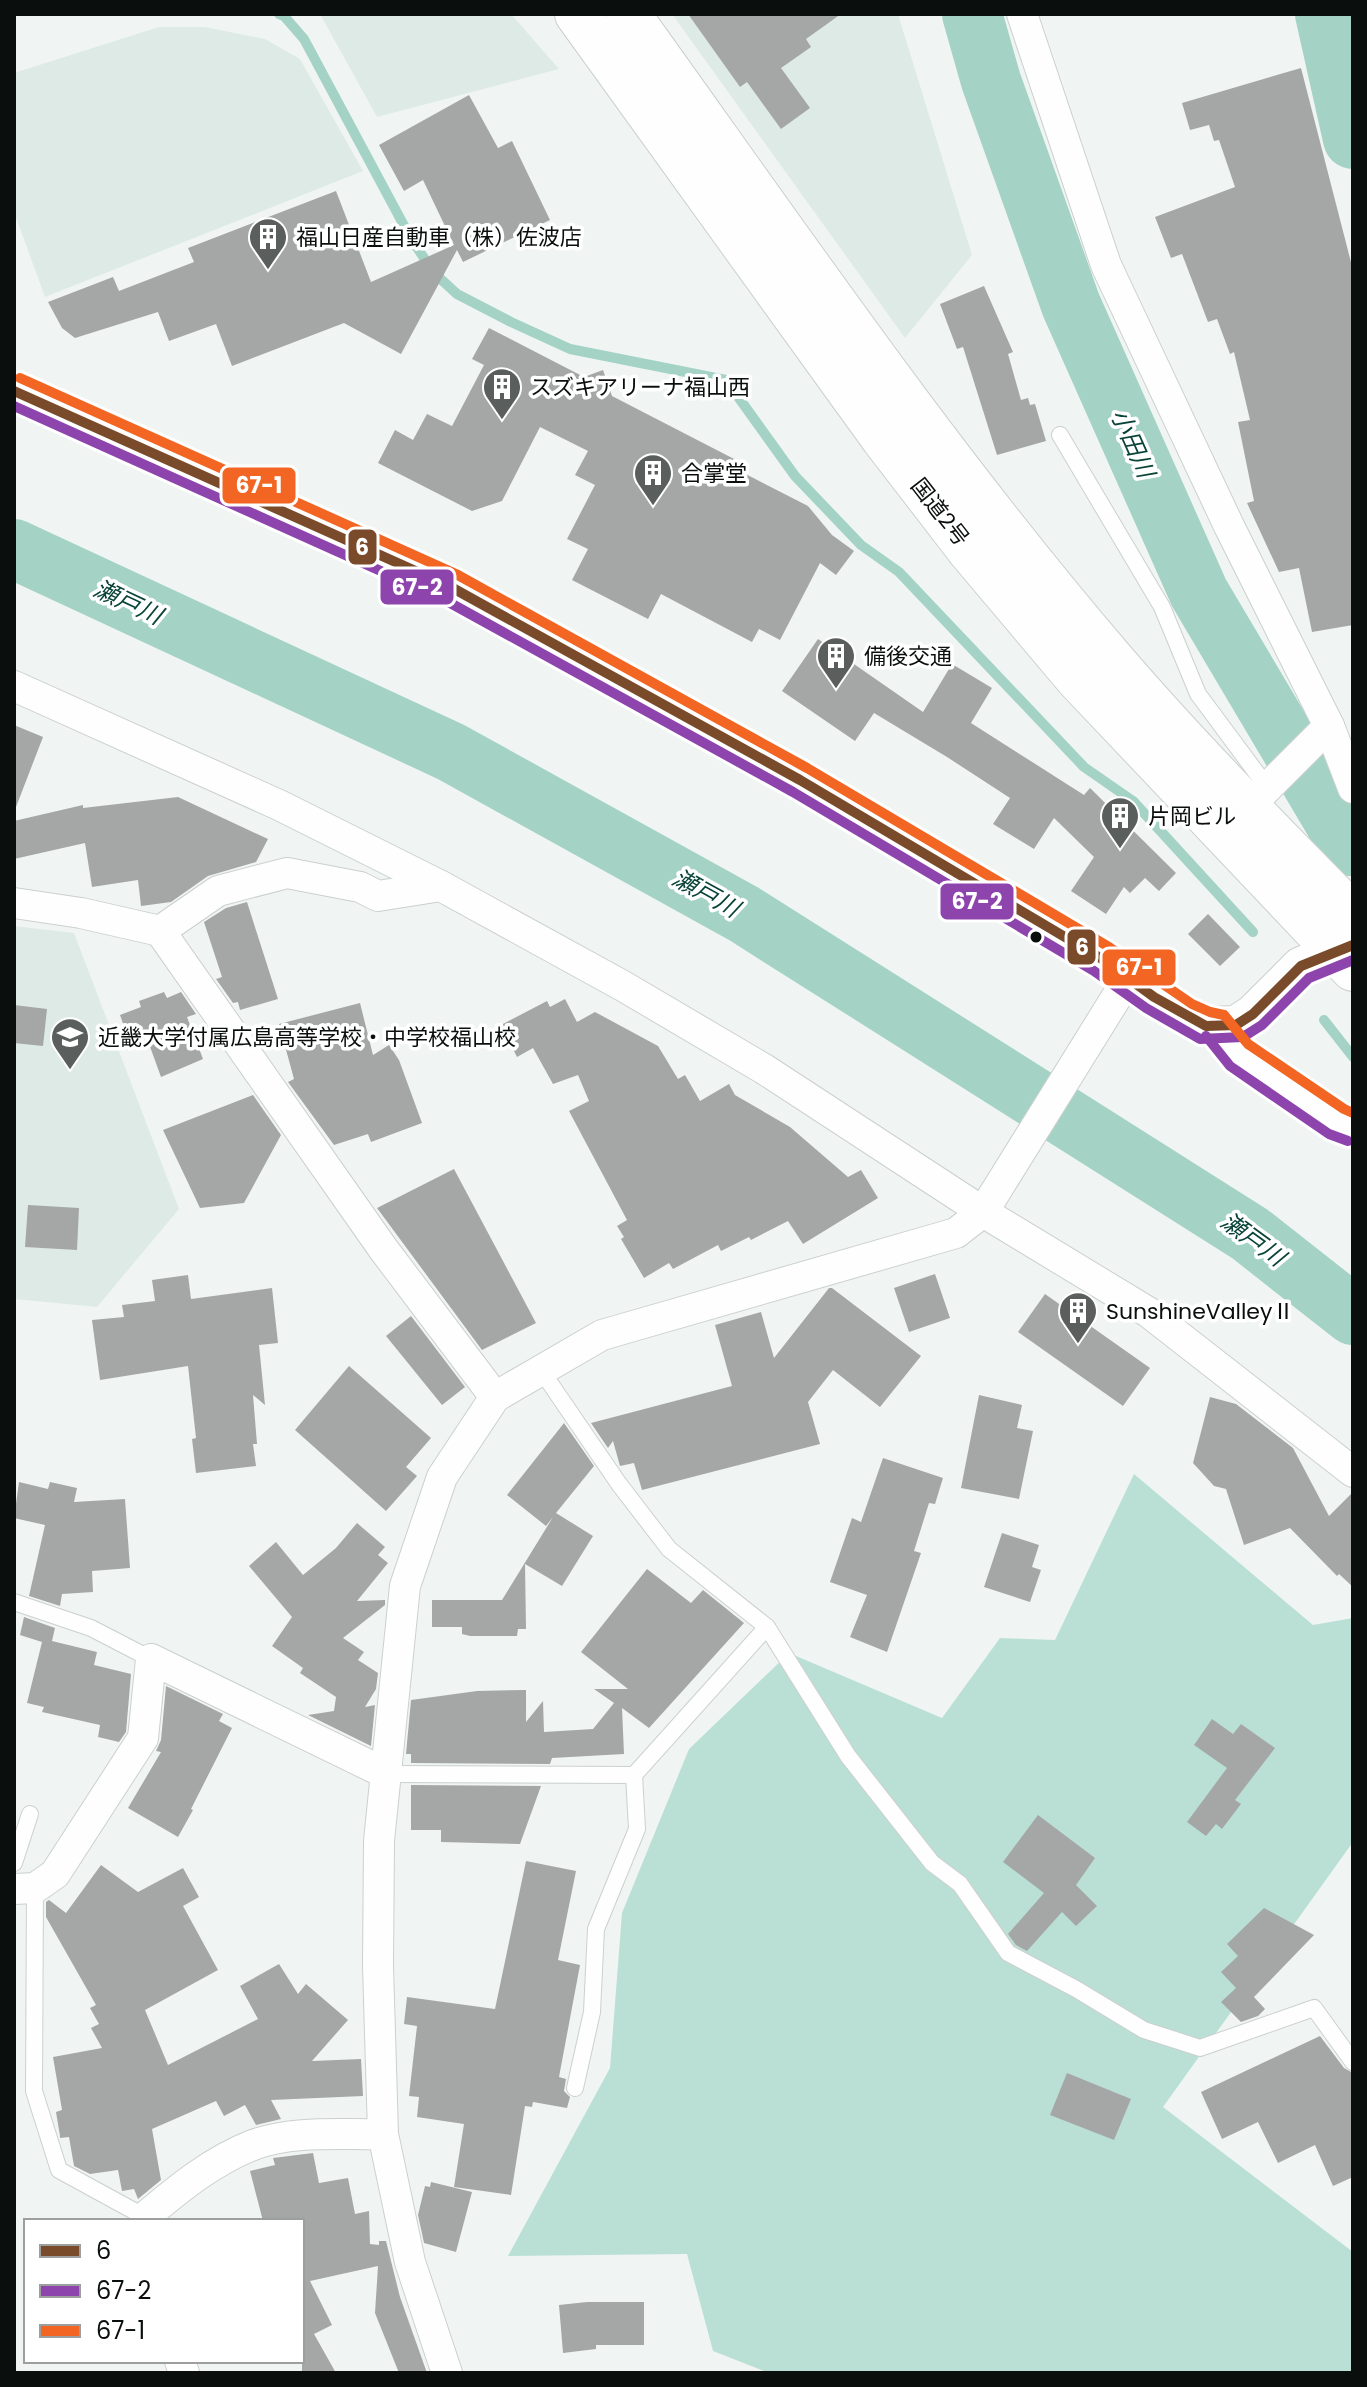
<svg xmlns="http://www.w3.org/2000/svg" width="1367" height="2387" viewBox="0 0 1367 2387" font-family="Poppins,'Noto Sans JP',sans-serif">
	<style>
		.built { fill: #deeae6 }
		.forest { fill: #bae0d5 }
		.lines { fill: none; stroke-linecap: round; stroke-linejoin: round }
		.stream { stroke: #a4d3c6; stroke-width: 10 }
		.river { stroke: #a4d3c6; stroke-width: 60 }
		.building { fill: #a4a7a6 }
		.service-casing { stroke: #cbd0ce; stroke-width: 18 }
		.minor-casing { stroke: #cbd0ce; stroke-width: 32 }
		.tertiary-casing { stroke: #cbd0ce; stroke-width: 40 }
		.trunk-casing { stroke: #cbd0ce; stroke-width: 46 }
		.service { stroke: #fdfefd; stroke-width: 16 }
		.minor { stroke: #fdfefd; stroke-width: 30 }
		.tertiary { stroke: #fdfefd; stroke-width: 38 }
		.trunk { stroke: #fdfefd; stroke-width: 44 }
		.bus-1-casing { stroke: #fff; stroke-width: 16 }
		.bus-2-casing { stroke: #fff; stroke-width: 16 }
		.bus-3-casing { stroke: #fff; stroke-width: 16 }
		.bus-1 { stroke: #7a4b2a; stroke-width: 10 }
		.bus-2 { stroke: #8e44ad; stroke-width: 10 }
		.bus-3 { stroke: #f26522; stroke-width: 10 }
		.bus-dot { fill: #0a0e0d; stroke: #fff; stroke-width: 3 }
		.labels { text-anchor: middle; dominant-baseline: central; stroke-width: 7; stroke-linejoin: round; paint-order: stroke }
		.poi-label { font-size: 22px; fill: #0a0e0d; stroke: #fff; text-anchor: start }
		.street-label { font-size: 22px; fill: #0a0e0d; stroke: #fff }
		.water-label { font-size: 24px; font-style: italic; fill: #094438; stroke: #fff }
		.line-badge { stroke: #fff; stroke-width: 3 }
		.badge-label { font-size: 22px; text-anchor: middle; font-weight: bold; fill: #fff }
	</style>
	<rect width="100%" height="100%" fill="#f0f5f3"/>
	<g class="built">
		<path d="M320 14H511L559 69 377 117Z"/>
		<path d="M672 14H898L972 255 905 338Z"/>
		<path d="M159 27H205L265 39 300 59 363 171 45 297 14 212V73Z"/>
		<path d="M14 926 74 933 179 1209 97 1307 14 1299Z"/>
	</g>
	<path class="forest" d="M1134 1474 1313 1625 1353 1618V1842L1163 2107 1353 2252V2373H769L713 2351 687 2254 508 2256 610 2068 622 1913 689 1749 789 1653 942 1718 1000 1638 1055 1640Z"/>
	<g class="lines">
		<g class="stream">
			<path d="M279 14 284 16 304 39 409 235 433 272 457 294 511 322 570 349 726 380 795 476 861 545 899 572 1084 767 1133 801 1253 932"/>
			<path d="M1324 1020 1353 1057"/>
		</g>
		<g class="river">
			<path d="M972 14 991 81 1071 305 1199 593 1349 846"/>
			<path d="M1325 14 1353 139"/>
			<path d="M14 549 451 752 744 914 1250 1234 1353 1315"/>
		</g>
	</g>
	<g class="building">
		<path d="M688 14H841L806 39 811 47 781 68 810 108 781 129 747 82 740 87Z"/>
		<path d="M1301 68 1353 270V625L1312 632 1299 568 1279 572 1247 503 1254 501 1238 422 1250 420 1234 352 1230 354 1217 319 1208 322 1182 254 1171 258 1155 217 1235 187 1219 140 1214 141 1209 125 1190 130 1182 103Z"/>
		<path d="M469 95 498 148 512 141 550 220 463 262 457 250 401 354 344 323 232 366 216 324 169 341 158 312 75 338 62 328 48 302 113 277 119 291 194 262 188 248 336 191 371 282 454 245 423 180 404 191 379 145Z"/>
		<path d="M984 286 1013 352 1008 354 1021 400 1028 398 1030 405 1035 404 1046 441 997 455 963 347 957 349 940 304Z"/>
		<path d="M489 328 584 377 603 370 612 396 738 461 734 468 808 506 832 535 854 551 836 575 820 563 780 640 759 629 752 642 661 594 648 619 572 580 588 549 567 539 595 485 575 475 588 451 540 427 502 501 472 511 378 463 395 430 413 440 427 414 452 426 484 365 472 359Z"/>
		<path d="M818 639 923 712 952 664 992 688 971 723 1084 795 1090 788 1176 873 1159 891 1145 878 1130 893 1124 887 1106 914 1071 891 1094 857 1054 818 1034 849 993 824 1010 798 947 757 874 713 855 741 782 691Z"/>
		<path d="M14 725 43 737 16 807 14 806Z"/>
		<path d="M178 797 268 839 256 862 208 876 171 902 141 906 138 880 92 887 85 843 14 859V821L83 805V808Z"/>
		<path d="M247 902 278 999 240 1010 238 1002 233 1003 216 979 222 977 204 922 226 908Z"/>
		<path d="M1208 914 1240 947 1220 966 1188 934Z"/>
		<path d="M164 992 167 998 181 992 196 1014 187 1017 203 1059 161 1077 144 1030 127 1035 120 1015 141 1007 139 1001Z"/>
		<path d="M565 999 577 1022 595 1012 658 1046 678 1079 685 1075 700 1101 729 1084 735 1095 790 1127 848 1177 861 1170 878 1198 803 1244 788 1221 751 1240 749 1237 721 1251 718 1245 673 1269 669 1263 644 1278 621 1239 624 1237 617 1226 627 1220 569 1111 589 1101 578 1075 553 1084 533 1048 517 1057 501 1025 547 1001 550 1007Z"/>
		<path d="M360 1003 373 1055 389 1045 399 1060 422 1123 371 1142 368 1134 334 1145 288 1082 294 1079 279 1024Z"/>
		<path d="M14 1005 47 1009 43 1046 14 1043Z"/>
		<path d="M253 1095 281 1135 244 1203 200 1208 163 1130Z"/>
		<path d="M454 1169 536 1323 482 1350 377 1208Z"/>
		<path d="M28 1205 79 1208 77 1250 25 1247Z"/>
		<path d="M935 1274 950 1318 909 1332 894 1288Z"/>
		<path d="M188 1275 191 1299 272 1288 278 1343 259 1345 265 1405 253 1395 257 1444H253L256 1466 196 1473 192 1439 196 1438 188 1366 100 1380 92 1320 124 1317 122 1305 155 1301 152 1280Z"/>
		<path d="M829 1288H832L921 1356 880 1407 833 1370 808 1402 820 1444 642 1490 634 1463 620 1466 613 1441 608 1448 591 1423 732 1386 715 1325 761 1312 774 1358Z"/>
		<path d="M1045 1294 1150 1368 1123 1406 1018 1332Z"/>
		<path d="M411 1316 465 1387 442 1405 386 1336Z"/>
		<path d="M349 1366 431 1438 406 1467 417 1476 386 1511 295 1430Z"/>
		<path d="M979 1395 1022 1405 1017 1428 1033 1431 1019 1499 961 1488Z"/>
		<path d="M1210 1397 1236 1404 1293 1448 1329 1516 1353 1492V1587L1339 1574 1337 1576 1290 1528 1244 1545 1226 1489 1214 1486 1193 1463Z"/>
		<path d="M564 1423 594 1466 556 1513 593 1536 562 1586 525 1564 526 1629H518L517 1636H470L462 1634V1627H432V1600H502L553 1517 546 1526 507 1495Z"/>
		<path d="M883 1458 943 1478 935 1504 929 1503 914 1551 921 1553 887 1652 850 1637 867 1595 830 1582 852 1518 861 1522Z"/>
		<path d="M19 1482 48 1489 50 1482 77 1488 74 1502 125 1499 130 1568 92 1571 93 1592 62 1594 60 1606 29 1596 45 1525 14 1518Z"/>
		<path d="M357 1523 385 1547 378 1555 388 1563 357 1601 385 1600V1605L343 1638 364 1652 358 1660 378 1673 376 1689 365 1707 375 1705 371 1746 308 1715 334 1711 336 1697 300 1673 303 1668 272 1646 292 1617 249 1566 276 1542 303 1575 336 1548Z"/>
		<path d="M1002 1533 1039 1545 1032 1567 1041 1570 1030 1602 984 1587Z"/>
		<path d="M647 1569 691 1603 703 1590 744 1623 649 1728 622 1708 624 1754 552 1758 550 1764 411 1763V1754H406L411 1700 477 1691 526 1690V1722L543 1701 544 1732 593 1729 614 1703 594 1689H628L581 1652Z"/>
		<path d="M24 1617 55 1628 52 1641 97 1652 94 1665 131 1674 126 1732 119 1742 98 1737 100 1725 42 1712 44 1707 27 1703 42 1642 20 1635Z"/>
		<path d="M166 1686 223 1714 219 1721 232 1728 191 1809 193 1810 178 1837 128 1808 161 1752 156 1751 161 1740Z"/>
		<path d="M1212 1719 1233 1734 1241 1724 1275 1748 1235 1800 1241 1804 1222 1829 1216 1824 1206 1836 1187 1822 1227 1768 1194 1745Z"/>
		<path d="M411 1785 541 1786 520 1844 441 1842V1830H411Z"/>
		<path d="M1038 1815 1095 1858 1076 1885 1097 1906 1076 1926 1062 1912 1027 1951 1016 1945 1008 1934 1044 1893 1003 1862Z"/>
		<path d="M526 1861 576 1871 558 1960 580 1965 559 2077 566 2079 564 2091 570 2097 567 2108 533 2102 532 2107 525 2106 511 2195 454 2187 464 2124 417 2117 419 2097 409 2096 417 2026 404 2024 407 1997 495 2009Z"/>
		<path d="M101 1865 138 1892 183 1868 199 1897 183 1906 218 1970 145 2010 168 2065 258 2019 240 1986 279 1964 298 1994 306 1984 348 2020 312 2061 361 2059 363 2096 271 2100 281 2119 256 2125 245 2105 224 2116 216 2101 152 2129 161 2180 138 2199 134 2189 122 2191 118 2170 90 2174 74 2166 69 2137 60 2138V2136L56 2112 62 2110 53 2057 102 2048 91 2028 99 2024 90 2008 96 2005 46 1917V1902L49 1900 66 1913Z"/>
		<path d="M1264 1908 1314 1935 1254 1997 1265 2009 1258 2016 1241 2022 1221 2002 1236 1988 1221 1972 1238 1956 1227 1944Z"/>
		<path d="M1320 2036 1344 2068 1353 2073V2177L1333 2186 1315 2145 1278 2163 1258 2122 1222 2139 1201 2092Z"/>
		<path d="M1067 2073 1131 2099 1114 2140 1050 2115Z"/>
		<path d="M313 2153 319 2183 348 2178 355 2214 369 2211 370 2244 379 2245V2241H386L400 2297 427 2373H399L375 2313 378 2266 310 2281 332 2325 314 2334 336 2373H302V2221H263L250 2171 275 2165 273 2158Z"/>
		<path d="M431 2182 472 2192 456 2252 424 2243 418 2215 425 2186 430 2187Z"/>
		<path d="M587 2302H644V2345H596V2349L563 2353 559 2305Z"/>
	</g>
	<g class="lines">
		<defs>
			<g id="service">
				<path d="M1060 435 1162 607 1198 694 1267 787"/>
				<path d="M14 1602 91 1628 151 1659"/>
				<path d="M767 1627 848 1756 932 1863 960 1884 1008 1953 1076 1989 1144 2030 1200 2048 1314 2008 1353 2062"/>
				<path d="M387 1774 634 1775 767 1627 669 1549 619 1484 541 1370"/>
				<path d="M14 1863 30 1814"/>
				<path d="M35 1888 34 2091 59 2170 145 2217"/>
				<path d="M575 2088 592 2012 596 1929 637 1829 634 1775"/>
			</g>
			<g id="minor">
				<path d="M1022 14 1106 265 1229 526 1329 726 1235 820"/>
				<path d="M14 686 279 805 441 886 623 986 764 1069 983 1212 1148 1312 1353 1472"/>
				<path d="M1329 726 1353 788"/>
				<path d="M14 903 81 913 160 931 218 891 287 873 360 887 378 896 441 886"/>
				<path d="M160 931 384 1250 495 1397"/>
				<path d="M1217 1027 1238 1054 1337 1122 1353 1128"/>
				<path d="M14 1889 35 1888 55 1874 143 1738 151 1659 387 1774"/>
				<path d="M145 2221V2217C178 2189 212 2161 253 2145 293 2130 341 2135 383 2134"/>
				<path d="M180 2361 184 2373"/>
				<path d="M447 2373 410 2262 383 2134 378 1966 379 1841 405 1586 442 1477 495 1397 602 1335 956 1233 983 1212 1129 977"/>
			</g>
			<path id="tertiary" d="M14 391 449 586 800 780 1102 959 1154 997 1206 1026 1236 1025 1253 1014 1301 966 1353 945"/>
			<g id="trunk">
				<path d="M577 14 883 438 970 551 1078 679 1353 969"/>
				<path d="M628 14C784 231 935 453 1109 656 1186 746 1270 831 1353 915"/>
			</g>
		</defs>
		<use href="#service" class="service-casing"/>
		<use href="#minor" class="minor-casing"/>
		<use href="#tertiary" class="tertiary-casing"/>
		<use href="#trunk" class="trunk-casing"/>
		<use href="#service" class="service"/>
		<use href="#minor" class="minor"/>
		<use href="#tertiary" class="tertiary"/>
		<use href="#trunk" class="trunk"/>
		<defs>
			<path id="bus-1" d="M14 391 449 586 800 780 1102 959 1154 997 1206 1026 1236 1025 1253 1014 1301 966 1353 945"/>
			<g id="bus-2">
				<path d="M14 406 443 599 793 792 1094 971 1146 1008 1200 1039 1243 1037 1262 1025 1309 978 1353 960"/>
				<path d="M1206 1036 1230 1066 1329 1134 1348 1141"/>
			</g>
			<path id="bus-3" d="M20 378 456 574 807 768 1109 947 1192 1004 1210 1012 1224 1015 1248 1044 1344 1109 1353 1113"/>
		</defs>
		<use href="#bus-1" class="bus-1-casing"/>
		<use href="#bus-2" class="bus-2-casing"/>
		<use href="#bus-3" class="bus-3-casing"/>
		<use href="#bus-1" class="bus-1"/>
		<use href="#bus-2" class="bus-2"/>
		<use href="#bus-3" class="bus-3"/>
	</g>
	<defs>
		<symbol id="building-pin" viewBox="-11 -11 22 30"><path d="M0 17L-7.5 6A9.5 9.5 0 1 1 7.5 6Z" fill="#5a5f5e" stroke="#fff"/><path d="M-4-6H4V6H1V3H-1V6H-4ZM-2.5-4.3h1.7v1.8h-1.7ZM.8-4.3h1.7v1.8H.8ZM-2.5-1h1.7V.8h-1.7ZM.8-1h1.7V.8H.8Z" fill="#fff"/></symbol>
		<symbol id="school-pin" viewBox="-11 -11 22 30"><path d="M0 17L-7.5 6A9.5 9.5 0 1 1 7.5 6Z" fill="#5a5f5e" stroke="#fff"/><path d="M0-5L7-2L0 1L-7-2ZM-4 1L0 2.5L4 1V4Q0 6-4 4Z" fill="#fff"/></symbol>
	</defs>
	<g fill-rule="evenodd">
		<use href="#building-pin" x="246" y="215" width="44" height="60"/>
		<use href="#building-pin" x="480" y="365" width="44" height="60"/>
		<use href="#building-pin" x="631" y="451" width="44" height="60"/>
		<use href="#building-pin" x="814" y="634" width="44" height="60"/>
		<use href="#building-pin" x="1098" y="794" width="44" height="60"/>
		<use href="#school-pin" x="48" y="1015" width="44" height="60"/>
		<use href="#building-pin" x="1056" y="1289" width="44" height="60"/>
	</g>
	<circle class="bus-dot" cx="1036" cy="937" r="7"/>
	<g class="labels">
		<g class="poi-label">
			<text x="296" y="237">福山日産自動車（株）佐波店</text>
			<text x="530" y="387">スズキアリーナ福山西</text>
			<text x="681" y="473">合掌堂</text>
			<text x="864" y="656">備後交通</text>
			<text x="1148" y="816">片岡ビル</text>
			<text x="98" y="1037">近畿大学付属広島高等学校・中学校福山校</text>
			<text x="1106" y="1311">SunshineValleyⅡ</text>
		</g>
		<g class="street-label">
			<text transform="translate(940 512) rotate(52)">国道2号</text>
		</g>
		<g class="water-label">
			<text transform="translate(1133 443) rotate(66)">小田川</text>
			<text transform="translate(128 602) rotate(25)">瀬戸川</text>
			<text transform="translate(706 893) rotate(29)">瀬戸川</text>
			<text transform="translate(1253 1239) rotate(36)">瀬戸川</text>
		</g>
	</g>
	<g class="line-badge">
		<rect x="221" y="466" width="76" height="39" rx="8" fill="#f26522"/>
		<rect x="347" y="528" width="31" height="38" rx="8" fill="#7a4b2a"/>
		<rect x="379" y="568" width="76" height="38" rx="8" fill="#8e44ad"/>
		<rect x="939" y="882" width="76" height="39" rx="8" fill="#8e44ad"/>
		<rect x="1066" y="928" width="31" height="38" rx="8" fill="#7a4b2a"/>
		<rect x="1101" y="948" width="76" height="39" rx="8" fill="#f26522"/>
	</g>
	<g class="badge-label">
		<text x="259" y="493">67-1</text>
		<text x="362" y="555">6</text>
		<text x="417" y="595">67-2</text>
		<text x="977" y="909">67-2</text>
		<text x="1082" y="955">6</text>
		<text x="1139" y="975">67-1</text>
	</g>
	<rect width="1367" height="2387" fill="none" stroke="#0a0e0d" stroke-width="32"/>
	<rect x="24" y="2219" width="280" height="144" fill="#ffffff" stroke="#9d9f9e" stroke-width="2"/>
	<rect x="40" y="2245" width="40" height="12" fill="#7a4b2a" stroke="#9d9f9e" stroke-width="2"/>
	<text x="96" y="2259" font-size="24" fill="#0a0e0d">6</text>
	<rect x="40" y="2285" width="40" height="12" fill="#8e44ad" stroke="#9d9f9e" stroke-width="2"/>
	<text x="96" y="2299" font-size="24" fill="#0a0e0d">67-2</text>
	<rect x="40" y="2325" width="40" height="12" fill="#f26522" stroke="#9d9f9e" stroke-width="2"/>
	<text x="96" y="2339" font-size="24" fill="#0a0e0d">67-1</text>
</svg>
